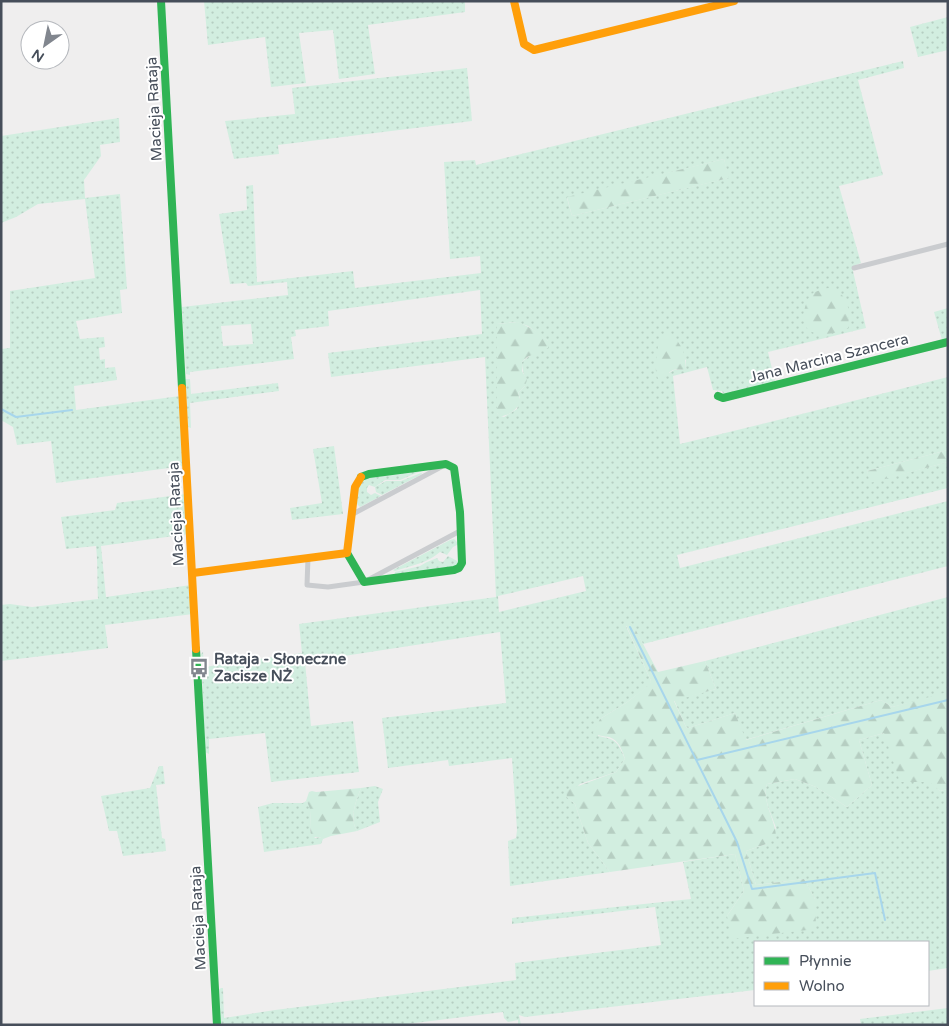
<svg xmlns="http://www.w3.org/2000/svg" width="949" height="1026" viewBox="0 0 949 1026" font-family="'Varela Round',sans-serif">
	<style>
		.grass { fill: url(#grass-dots); fill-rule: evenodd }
		.forest { fill: url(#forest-firs) }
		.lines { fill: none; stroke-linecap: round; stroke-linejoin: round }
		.stream { stroke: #a7d6ec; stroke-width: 2 }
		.street { stroke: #cacccf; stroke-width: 5 }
		.fast { stroke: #30b455; stroke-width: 8 }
		.slow { stroke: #ff9f0a; stroke-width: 8 }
		.labels { text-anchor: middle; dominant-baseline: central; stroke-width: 4; stroke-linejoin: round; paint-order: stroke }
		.street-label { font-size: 15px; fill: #464e5a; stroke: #fff }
		.poi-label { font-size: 15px; font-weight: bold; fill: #464e5a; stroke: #fff; text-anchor: start }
	</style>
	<defs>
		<pattern id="grass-dots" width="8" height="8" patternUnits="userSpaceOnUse" patternTransform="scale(1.25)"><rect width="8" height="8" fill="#d2eee0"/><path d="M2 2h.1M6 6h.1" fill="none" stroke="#b6cec2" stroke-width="1.8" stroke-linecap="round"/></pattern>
		<pattern id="forest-firs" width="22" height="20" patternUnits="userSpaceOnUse" patternTransform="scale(1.25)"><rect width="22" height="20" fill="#d2eee0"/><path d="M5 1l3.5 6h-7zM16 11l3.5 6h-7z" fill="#b6cec2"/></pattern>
	</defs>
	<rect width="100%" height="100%" fill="#efeeee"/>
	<g class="grass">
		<path d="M204 1H465V12L368 25 375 74 339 79 333 30 299 33 306 83 271 87 265 37 208 45Z"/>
		<path d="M948 17V50L918 57 910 27Z"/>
		<path d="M903 61 904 68 858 80 883 175 839 186 861 263 856 265 853 271 866 328 768 352 775 381 780 380V382L724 395 722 391 713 390 707 367 673 376 680 444 782 419 948 377V450L867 471 871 482 948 462V488L677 555 680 568 948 501V566L643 644 632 624 626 626 651 681 650 685 626 703 600 719 598 736C616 739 618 742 625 759L616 772 580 784 567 797 575 804 588 843 610 872 510 886 508 841 516 838 517 830 512 758 449 766 448 760 388 768 382 718 506 703 500 632 305 662 311 726 353 721 359 772 271 782 265 733 209 739V754L205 752 202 671 204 670 201 654 203 652 204 667 302 653 299 624 496 597 485 357 331 377 328 353 482 334 480 290 328 311 329 326 295 330 296 336 291 337 294 359 190 372V375L186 374 182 307 288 295 287 282 248 286 246 283 230 284 219 214 247 210 246 186 253 185 257 282 353 271 355 288 481 273 480 256 450 259 444 162 475 160 476 165ZM724 159 728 178 572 216 567 198ZM516 322 528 326 548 341 522 362C522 372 526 376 525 386L518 393 520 398 517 409 504 417 501 416 497 413V324ZM251 324 253 344 223 346 221 326ZM658 344 686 360 685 369 674 370 669 373 656 367 658 359ZM583 576 586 591 499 612 498 596Z"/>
		<path d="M467 68 472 121 278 145 279 154 234 159 225 121 295 114 292 88Z"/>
		<path d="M119 118 120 142 100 145 101 156 84 180 85 198 120 194 127 289 120 290 122 313 76 321 80 339 104 337 105 347 99 348 100 360 105 359V368L115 367 117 380 74 386 76 410 180 396 184 466 56 483 51 441 17 445 13 427 1 420V349L10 348V291L95 278 85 199 38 204 16 217 1 223V136Z"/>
		<path d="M948 308V340H942L934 312Z"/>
		<path d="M185 379H190L191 394 278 383 279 391 190 403 191 428 188 427Z"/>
		<path d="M334 446 343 514 292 520 290 508 322 503 313 449Z"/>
		<path d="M421 469V471L400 480H385L375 487 369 485 367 488V492L371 495 375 493 381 496 362 506 360 507 356 503 357 487 364 478Z"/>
		<path d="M421 473 422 474 382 495 376 492 375 487 386 481H401Z"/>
		<path d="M186 494 189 534 101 546 106 597 191 585 193 614 105 625 108 648 1 661V605L10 604 32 607 98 599C97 580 98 564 96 546L66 549 61 517 115 510 117 503Z"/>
		<path d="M454 539 459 544 453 547 447 555 440 552C426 564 412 565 395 571L393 570 450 540Z"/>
		<path d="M448 556 459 562 455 567 395 575V572L420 566 427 562 437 558 439 561 443 562Z"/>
		<path d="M948 597V692L942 695 892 707 881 700 745 740 735 713 688 728 686 727 674 700 716 689 705 661Z"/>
		<path d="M884 733 940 791 948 789V968L928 971V942H755V990L525 1017 519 1015 521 1025H518V1020L508 1022 504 1018 503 1012 399 1025H220L218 990 221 988H223L224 1018 275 1010 516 980 515 963 661 945 655 907 512 924V918L691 899 683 862 735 854 744 891 727 916 815 929V899L804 879 756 885 746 851 766 844 776 828C772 815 762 798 767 784L795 779 816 787 847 807 872 785 859 740Z"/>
		<path d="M159 766H163L165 784 156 785 162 838 165 839 166 851 123 856 117 831H109L101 796 150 788Z"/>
		<path d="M375 786 383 789 378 802 380 822 357 831C349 818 356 801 361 788Z"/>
		<path d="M306 801 311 808 310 831 315 838 322 837 323 839 321 844 264 852 258 807 273 803H303Z"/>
		<path d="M948 1008V1025H861L860 1019Z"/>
	</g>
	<g class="forest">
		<path d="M724 159 729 178 572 216 567 197Z"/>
		<path d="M828 288C848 292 851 309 848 328 830 337 799 340 804 311 806 304 808 297 813 293 816 291 823 290 828 288Z"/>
		<path d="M517 322C529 326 538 332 548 341V348L527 357 522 362V371L527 380 525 386 518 393 521 402C517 409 509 416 500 416L497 413V324Z"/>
		<path d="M666 336H673C682 345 687 356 685 369 682 370 677 369 673 370 667 373 666 378 660 381 652 372 658 355 658 344Z"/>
		<path d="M948 450V462L870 483 867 471Z"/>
		<path d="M632 623 658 672 705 661 716 689 674 701 686 727 688 728 735 713 746 740 881 700 892 707 948 692V789L940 791 930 782H900L884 733 859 740 872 785 847 807 816 787 795 779 767 784C761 801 776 820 776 837L766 844 746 851 756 885 804 879 815 899 816 929 731 939 727 916 744 891 735 854 610 872 588 843 575 804 567 797 566 792 570 789 616 772 625 759C622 750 619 740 609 737 603 736 598 736 593 733L600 719 626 703 649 685 651 681 626 625Z"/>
		<path d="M361 788C356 801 349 818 357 831L331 836 323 839 321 837H312C307 825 315 812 306 801L309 792 312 791 316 792Z"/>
	</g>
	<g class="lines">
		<g class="stream">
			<path d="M1 409 16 417 72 410"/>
			<path d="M630 627 737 842 752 889 875 873 885 920"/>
			<path d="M697 760 948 700"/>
		</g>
		<g class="street">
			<path d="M854 268 948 244"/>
			<path d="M351 515 441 467"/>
			<path d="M308 558 307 585 328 587 364 582 460 531"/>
		</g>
		<g class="fast">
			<path d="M161 1 182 388"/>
			<path d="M718 396 723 398 948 342"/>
			<path d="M347 553 364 582 454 570 459 568 462 563 460 512 454 468 446 464 369 474 361 477"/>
			<path d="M196 649 217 1025"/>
		</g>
		<g class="slow">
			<path d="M514 1 524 44 534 50 734 1"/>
			<path d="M182 388 196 649"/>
			<path d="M193 573 347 553 355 487 361 477"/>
		</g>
	</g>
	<defs>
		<symbol id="bus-bare" viewBox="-9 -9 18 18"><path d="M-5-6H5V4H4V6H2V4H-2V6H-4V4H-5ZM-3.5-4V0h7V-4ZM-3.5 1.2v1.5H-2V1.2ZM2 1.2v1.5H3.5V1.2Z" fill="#81868e" stroke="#fff" stroke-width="2.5" paint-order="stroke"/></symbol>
	</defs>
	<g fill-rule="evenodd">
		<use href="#bus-bare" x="185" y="654" width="28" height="28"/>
	</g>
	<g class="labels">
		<g class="street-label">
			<text transform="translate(154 109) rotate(-93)">Macieja Rataja</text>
			<text transform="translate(829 358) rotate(-14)">Jana Marcina Szancera</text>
			<text transform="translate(176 514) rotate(-93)">Macieja Rataja</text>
			<text transform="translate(198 918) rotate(-93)">Macieja Rataja</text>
		</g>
		<g class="poi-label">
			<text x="214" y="659">Rataja - Słoneczne<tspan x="214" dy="17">Zacisze NŻ</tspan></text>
		</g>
	</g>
	<rect width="949" height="1026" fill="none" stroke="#464e5a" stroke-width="5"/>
	<rect x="754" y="941" width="175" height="65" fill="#ffffff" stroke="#b5b8bd"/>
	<rect x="764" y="957" width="25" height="8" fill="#30b455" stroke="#b5b8bd"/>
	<text x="799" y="966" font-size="15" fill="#464e5a">Płynnie</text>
	<rect x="764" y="982" width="25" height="8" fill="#ff9f0a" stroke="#b5b8bd"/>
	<text x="799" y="991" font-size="15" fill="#464e5a">Wolno</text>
	<g transform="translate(45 45) rotate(213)"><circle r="24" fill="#ffffff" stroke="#b5b8bd"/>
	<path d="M0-4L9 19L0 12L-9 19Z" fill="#81868e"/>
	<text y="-8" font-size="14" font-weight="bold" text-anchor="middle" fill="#464e5a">N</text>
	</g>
</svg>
